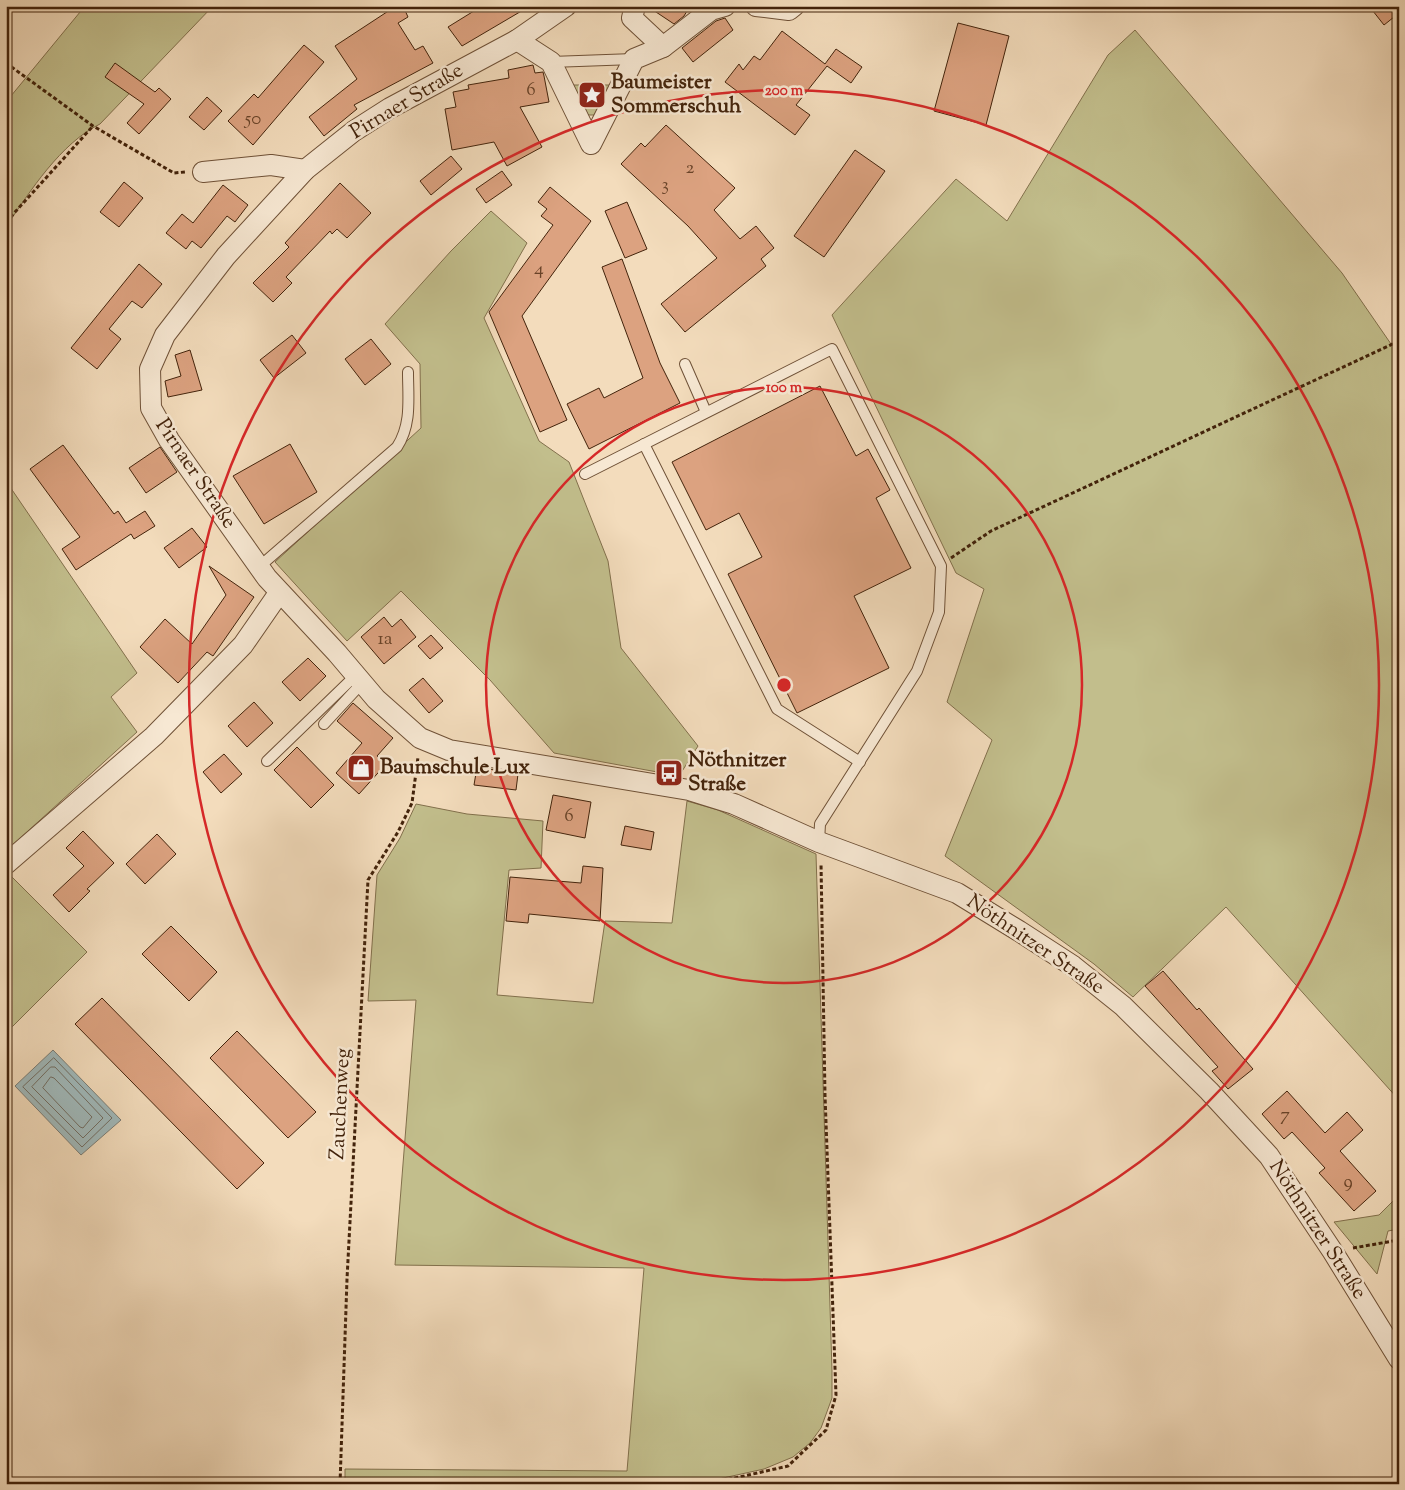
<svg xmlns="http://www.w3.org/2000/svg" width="1405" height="1490" viewBox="0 0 1405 1490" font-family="'Sorts Mill Goudy',serif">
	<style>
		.green { fill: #c2be8c; stroke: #82704c }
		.water { fill: #a0b9bb; stroke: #7b7d75 }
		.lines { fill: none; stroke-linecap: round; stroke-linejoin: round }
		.shore { stroke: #726e63; stroke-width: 1 }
		.building { fill: #dca280; stroke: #43230b }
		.lane-casing { stroke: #6f5137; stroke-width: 12 }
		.street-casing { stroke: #6f5137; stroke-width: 22 }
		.path { stroke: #43230b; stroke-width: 3; stroke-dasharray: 4 2.5; stroke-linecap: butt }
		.lane { stroke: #f7e8d3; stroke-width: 10 }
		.street { stroke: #f7e8d3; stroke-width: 20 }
		.ring { fill: none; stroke: #d62828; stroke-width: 2.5 }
		.labels { text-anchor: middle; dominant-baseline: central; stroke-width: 5; stroke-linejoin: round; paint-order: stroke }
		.number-label { font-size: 19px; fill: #694328 }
		.poi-label { font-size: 21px; font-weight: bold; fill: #43230b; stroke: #f7e8d3; text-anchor: start }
		.street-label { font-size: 21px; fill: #43230b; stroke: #f7e8d3 }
		.centre { fill: #d62828; stroke: #f7e8d3; stroke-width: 2.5 }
		.ring-label { font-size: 15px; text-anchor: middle; font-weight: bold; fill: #d62828; stroke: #f7e8d3; stroke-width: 5; stroke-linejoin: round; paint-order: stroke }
	</style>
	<rect width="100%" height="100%" fill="#f3dcbc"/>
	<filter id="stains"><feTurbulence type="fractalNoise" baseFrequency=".004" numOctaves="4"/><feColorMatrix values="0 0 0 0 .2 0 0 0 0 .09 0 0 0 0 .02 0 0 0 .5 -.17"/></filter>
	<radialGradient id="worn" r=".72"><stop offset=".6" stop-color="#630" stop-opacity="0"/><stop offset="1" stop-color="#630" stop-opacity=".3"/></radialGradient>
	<g class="green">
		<path d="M85 6H213L100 124C61 143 30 191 6 227V102Z"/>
		<path d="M1135 30 1342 273 1391 344 1399 341V1100L1226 907 1133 997 1094 964 945 856 992 740 947 702 984 589 956 573 832 315 956 179 1007 221 1108 55Z"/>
		<path d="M572 85H613L599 115H585Z"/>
		<path d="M491 211 527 243 484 318 539 441 569 462 608 561 621 648 698 746 679 776 554 753 490 680 401 591 347 641 275 562 421 428 420 364 385 324 451 251Z"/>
		<path d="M6 481 137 673 111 697 137 732 6 851Z"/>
		<path d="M687 801 718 810 816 854 832 1371V1398L821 1428 810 1443 793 1457 764 1469 696 1484H345V1469L627 1471 644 1268 395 1265 416 1000 368 1001 377 875 400 838 416 804 467 814 543 821 541 868 509 870 497 995 593 1003 605 921 672 923Z"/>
		<path d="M8 873 87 952 6 1033V875Z"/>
		<path d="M1399 1195V1229L1388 1231 1377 1274 1334 1222 1379 1215Z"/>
	</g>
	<path class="water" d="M53 1050 121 1120 81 1155 15 1086Z"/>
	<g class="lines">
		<g class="shore">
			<path d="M54 1058 112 1118 82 1147 23 1087Z"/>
			<path d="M51 1067H55L103 1118 83 1138 32 1087Z"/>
			<path d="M51 1077 54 1078 92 1117 83 1128 80 1127 43 1088Z"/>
		</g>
	</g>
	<g class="building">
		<path d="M396 6H403L408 17 398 23 415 50 423 46 433 63 354 105 357 109 324 136 309 117 357 79 335 46Z"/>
		<path d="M482 6H530L462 46 448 27Z"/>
		<path d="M647 6H690L684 16 674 24Z"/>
		<path d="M1369 6H1399V13L1384 25Z"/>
		<path d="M725 18 733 30 693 62 682 48 716 21Z"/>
		<path d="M958 23 1009 36 986 125 934 111Z"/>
		<path d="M782 31 825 64 836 49 862 67 851 83 827 66 796 105 810 115 795 135 725 82 739 64 743 70 754 56 760 60Z"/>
		<path d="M304 45 324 62 253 145 228 121 254 94 258 98Z"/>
		<path d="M115 63 155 92 159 88 171 99 139 134 127 123 144 104 105 77Z"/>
		<path d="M533 65 535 73 543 72 544 76 549 102 520 107 542 147 507 166 494 142 452 150 445 109 456 107 453 92 469 89 468 85 509 78 508 70Z"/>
		<path d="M207 97 222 111 204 130 189 117Z"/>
		<path d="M666 125 735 188 714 210 740 239 756 226 774 248 761 259 766 266 685 332 661 304 717 258 688 226 621 164 641 143 645 147Z"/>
		<path d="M855 150 885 171 824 257 794 236Z"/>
		<path d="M451 156 462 169 431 195 420 181Z"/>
		<path d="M502 171 512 185 486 203 476 189Z"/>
		<path d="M124 182 143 198 119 227 100 212Z"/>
		<path d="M340 183 371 213 347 238 337 229 332 234 330 231 286 277 292 283 273 302 253 283 289 247 285 243Z"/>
		<path d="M223 185 248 205 235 222 227 216 201 248 192 241 186 249 166 233 182 214 193 223Z"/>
		<path d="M550 187 591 221 522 316 567 420 540 432 489 312 553 225 541 216 547 209 538 202Z"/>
		<path d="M627 202 647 249 625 258 605 211Z"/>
		<path d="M622 259 660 363 680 403 589 449 567 404 599 388 604 398 643 378 602 267Z"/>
		<path d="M139 264 162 284 142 308 132 301 109 329 121 339 97 369 71 348Z"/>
		<path d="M292 335 306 353 274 378 260 360Z"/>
		<path d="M371 339 391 364 365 385 345 359Z"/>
		<path d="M190 350 202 390 168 397 165 381 181 376 175 355Z"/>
		<path d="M820 386 856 456 868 449 890 490 876 498 911 568 854 596 889 668 797 713 728 574 762 557 739 513 706 530 672 462Z"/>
		<path d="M290 444 317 492 264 524 233 476Z"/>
		<path d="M63 445 114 514 118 511 126 523 145 511 155 526 134 539 131 534 76 570 62 549 80 537 30 469Z"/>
		<path d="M160 447 177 472 146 493 129 468Z"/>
		<path d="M192 528 207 547 179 568 164 548Z"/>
		<path d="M209 566 254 597 213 656 207 652 178 683 140 647 165 619 192 644 226 595Z"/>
		<path d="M384 617 392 627 401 619 416 637 384 664 361 637Z"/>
		<path d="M431 635 443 648 430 659 418 646Z"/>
		<path d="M308 658 326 676 300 701 282 682Z"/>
		<path d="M423 678 443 701 429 713 409 690Z"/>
		<path d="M254 702 273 723 247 747 228 726Z"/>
		<path d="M353 703 393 738 377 756 386 764 359 794 336 773 362 743 337 721Z"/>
		<path d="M297 747 334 785 311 808 274 770Z"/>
		<path d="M224 754 242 774 221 793 203 772Z"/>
		<path d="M477 767 518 774 516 790 474 785Z"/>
		<path d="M553 795 591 802 585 838 546 830Z"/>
		<path d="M625 826 654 832 651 850 621 845Z"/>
		<path d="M83 831 114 863 87 889 90 891 69 912 53 895 84 866 66 848Z"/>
		<path d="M157 834 176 854 145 884 126 864Z"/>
		<path d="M583 866 603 868 600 921 529 914 528 923 506 921 510 877 581 883Z"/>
		<path d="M171 926 217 972 189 1001 142 954Z"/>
		<path d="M1163 971 1197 1010 1199 1008 1253 1069 1228 1089 1212 1071 1218 1067 1145 986Z"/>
		<path d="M102 998 264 1163 237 1189 75 1024Z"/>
		<path d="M237 1031 316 1112 288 1138 210 1058Z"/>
		<path d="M1287 1091 1325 1133 1347 1112 1363 1130 1340 1151 1376 1191 1354 1211 1319 1173 1325 1168 1292 1132 1284 1139 1262 1114Z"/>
	</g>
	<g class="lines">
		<defs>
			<g id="lane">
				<path d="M551 62 634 59"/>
				<path d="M685 364 706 412"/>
				<path d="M644 444 777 709 860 762"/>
				<path d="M585 474 832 349 941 566 939 612 917 671 820 824 819 842"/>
				<path d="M259 567 397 447C412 424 408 398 408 372"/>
				<path d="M324 724 362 683"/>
				<path d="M267 761 356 675"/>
			</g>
			<g id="street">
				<path d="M566 6 517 40 390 108 354 131 305 170 226 256 165 335 150 369 151 408 169 440 267 578 337 653 376 699 420 738 449 750 689 790 734 804 819 842 957 893 1019 931 1073 966 1123 1006 1209 1091 1269 1156 1333 1252 1399 1359"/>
				<path d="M635 6 632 18 663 47"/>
				<path d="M756 6 789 10 794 6"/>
				<path d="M517 40 551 62 591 144 634 59 663 47 711 10 725 6"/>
				<path d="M203 172 271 165 305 170"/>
				<path d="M6 864 154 736 243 645 279 593"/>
			</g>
		</defs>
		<use href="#lane" class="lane-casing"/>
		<use href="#street" class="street-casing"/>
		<g class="path">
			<path d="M6 63 93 126 174 173 185 172"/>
			<path d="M6 222 93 126"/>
			<path d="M951 558 991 531 1399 341"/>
			<path d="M1353 1248 1399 1240"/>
			<path d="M340 1484 347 1279 368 880 398 832 412 803 418 757"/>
			<path d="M709 1484 788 1466 826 1430 836 1395 825 1095 821 863"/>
		</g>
		<use href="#lane" class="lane"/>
		<use href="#street" class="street"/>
	</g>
	<g class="ring">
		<circle cx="784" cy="685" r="298"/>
		<circle cx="784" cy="685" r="595"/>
	</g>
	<defs>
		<symbol id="sight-square" viewBox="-11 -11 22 22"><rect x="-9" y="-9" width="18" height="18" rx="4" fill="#8f2418" stroke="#f7e8d3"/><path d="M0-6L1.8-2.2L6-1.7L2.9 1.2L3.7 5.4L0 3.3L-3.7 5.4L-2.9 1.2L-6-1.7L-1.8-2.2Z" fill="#fff"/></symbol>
		<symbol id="shop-square" viewBox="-11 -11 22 22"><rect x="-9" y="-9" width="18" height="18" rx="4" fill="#8f2418" stroke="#f7e8d3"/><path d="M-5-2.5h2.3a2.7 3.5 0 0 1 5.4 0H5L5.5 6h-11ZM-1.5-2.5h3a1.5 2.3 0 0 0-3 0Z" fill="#fff"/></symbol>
		<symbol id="bus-square" viewBox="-11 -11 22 22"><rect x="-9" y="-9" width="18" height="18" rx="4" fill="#8f2418" stroke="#f7e8d3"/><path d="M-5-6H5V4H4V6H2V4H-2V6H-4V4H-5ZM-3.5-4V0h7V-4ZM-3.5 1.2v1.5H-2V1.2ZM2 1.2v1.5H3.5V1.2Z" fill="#fff"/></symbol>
	</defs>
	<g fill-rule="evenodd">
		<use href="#sight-square" x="576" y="79" width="32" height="32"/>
		<use href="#shop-square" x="345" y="752" width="32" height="32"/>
		<use href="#bus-square" x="653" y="757" width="32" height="32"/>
	</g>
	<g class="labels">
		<g class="number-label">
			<text x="531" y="90">6</text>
			<text x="253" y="119">50</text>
			<text x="690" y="168">2</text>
			<text x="665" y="185">3</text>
			<text x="539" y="269">4</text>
			<text x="385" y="639">1a</text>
			<text x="569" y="816">6</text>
			<text x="1285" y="1115">7</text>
			<text x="1348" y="1182">9</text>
		</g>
		<g class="poi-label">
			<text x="611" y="83">Baumeister<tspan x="611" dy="24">Sommerschuh</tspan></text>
			<text x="688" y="761">Nöthnitzer<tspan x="688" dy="24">Straße</tspan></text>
			<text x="380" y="768">Baumschule Lux</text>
		</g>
		<g class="street-label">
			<text transform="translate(407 102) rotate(-31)">Pirnaer Straße</text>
			<text transform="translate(195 474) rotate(56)">Pirnaer Straße</text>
			<text transform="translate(1035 945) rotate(34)">Nöthnitzer Straße</text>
			<text transform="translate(341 1104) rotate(-87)">Zauchenweg</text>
			<text transform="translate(1317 1230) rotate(57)">Nöthnitzer Straße</text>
		</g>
	</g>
	<circle cx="784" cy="685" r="8" class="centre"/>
	<g class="ring-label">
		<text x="784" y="95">200 m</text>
		<text x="784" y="392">100 m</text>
	</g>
	<rect width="1405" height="1490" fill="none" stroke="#f3dcbc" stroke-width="25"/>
	<rect x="8" y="8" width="1390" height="1475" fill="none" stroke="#43230b" stroke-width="2.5"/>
	<rect x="12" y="12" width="1380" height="1465" fill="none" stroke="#43230b"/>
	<rect width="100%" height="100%" filter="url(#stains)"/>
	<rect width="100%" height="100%" fill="url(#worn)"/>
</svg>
